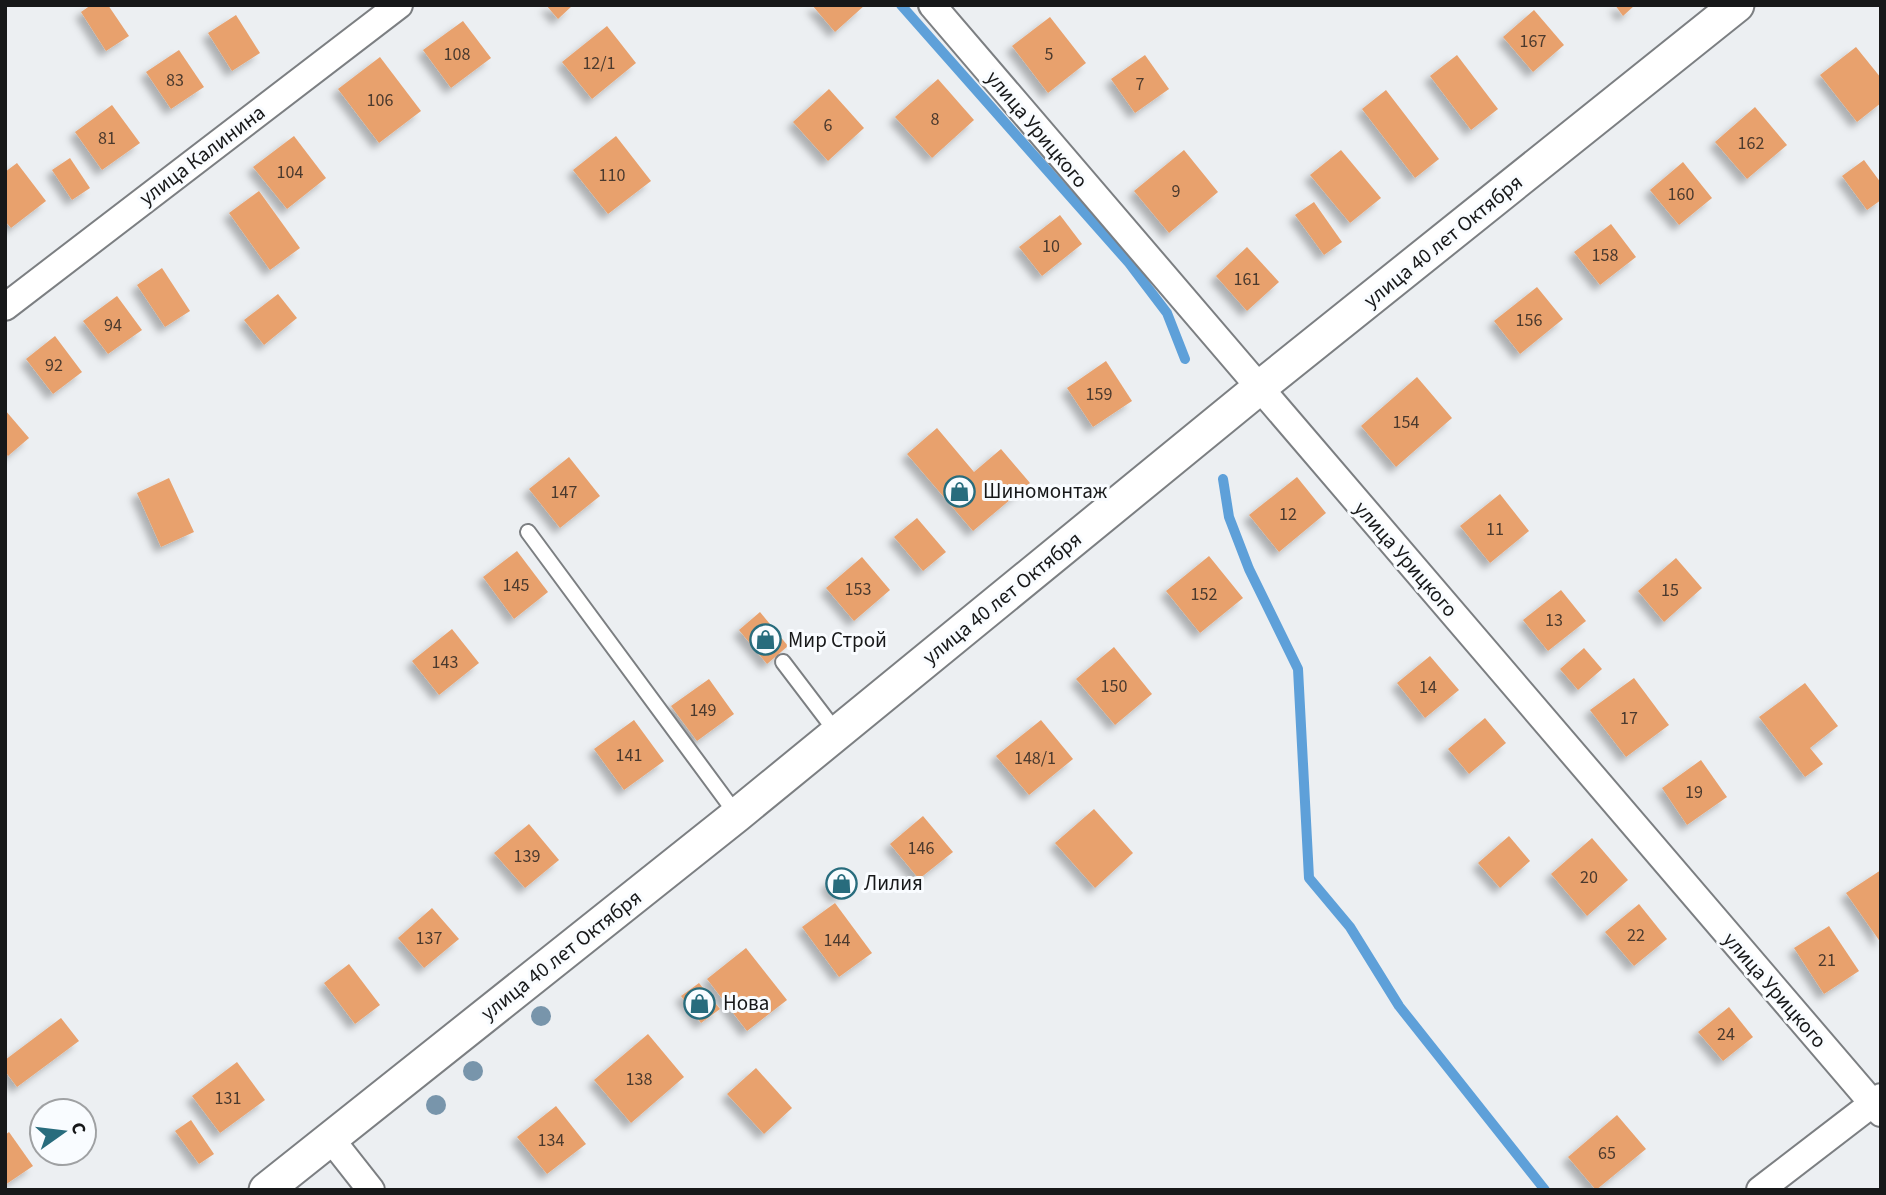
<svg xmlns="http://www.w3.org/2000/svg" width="1886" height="1195" viewBox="0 0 1886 1195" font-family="'Source Sans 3',sans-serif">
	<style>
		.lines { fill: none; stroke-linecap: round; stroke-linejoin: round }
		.stream { stroke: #5ea0d9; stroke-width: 10 }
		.building { fill: #e8a16d; filter: url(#shadow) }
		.service-casing { stroke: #7c7f82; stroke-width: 18 }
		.minor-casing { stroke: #7c7f82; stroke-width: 30 }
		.tertiary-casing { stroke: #7c7f82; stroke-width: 37 }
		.service { stroke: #fff; stroke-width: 14 }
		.minor { stroke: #fff; stroke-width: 26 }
		.tertiary { stroke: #fff; stroke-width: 33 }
		.tree { fill: #7895ab }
		.labels { text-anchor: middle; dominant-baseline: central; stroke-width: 6; stroke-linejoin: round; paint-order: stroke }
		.number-label { font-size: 18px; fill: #4b3a2e }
		.street-label { font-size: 21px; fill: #171819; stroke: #f9fcff }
		.poi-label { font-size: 21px; fill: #171819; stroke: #f9fcff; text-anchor: start }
	</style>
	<defs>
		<filter id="shadow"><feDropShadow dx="-6" dy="6" stdDeviation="3.5" flood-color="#0004"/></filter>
	</defs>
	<rect width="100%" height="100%" fill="#eceff2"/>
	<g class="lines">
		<g class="stream">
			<path d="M901 5 1129 263 1167 313 1185 359"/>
			<path d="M1223 479 1229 517 1249 569 1298 669 1309 878 1350 927 1399 1006 1545 1190"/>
		</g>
	</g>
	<g class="building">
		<path d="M91 5H108L129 36 106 51 81 12Z"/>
		<path d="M546 5H573L558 19Z"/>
		<path d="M812 5H865L835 32Z"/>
		<path d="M1615 5H1635L1623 16Z"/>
		<path d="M1534 10 1564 45 1533 72 1503 37Z"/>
		<path d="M236 15 260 53 232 71 208 33Z"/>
		<path d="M1050 17 1086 63 1048 93 1012 46Z"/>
		<path d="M463 21 491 58 451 88 423 50Z"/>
		<path d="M607 26 636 63 592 99 562 62Z"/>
		<path d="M1856 47 1881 78V103L1857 122 1820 75Z"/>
		<path d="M179 50 204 87 171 109 146 72Z"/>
		<path d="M1145 55 1169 89 1135 113 1111 79Z"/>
		<path d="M1457 55 1498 109 1471 130 1430 76Z"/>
		<path d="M380 57 421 111 379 143 338 89Z"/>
		<path d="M938 79 974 120 932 158 895 117Z"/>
		<path d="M829 89 864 128 828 161 793 122Z"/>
		<path d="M1386 90 1439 159 1415 178 1362 109Z"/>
		<path d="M112 105 140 143 102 170 75 132Z"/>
		<path d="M1755 107 1787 145 1747 179 1715 142Z"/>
		<path d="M294 136 326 178 287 209 253 167Z"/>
		<path d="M616 136 651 181 608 214 573 170Z"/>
		<path d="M1184 150 1218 192 1169 233 1134 191Z"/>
		<path d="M1341 150 1381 198 1350 223 1310 175Z"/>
		<path d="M70 158 90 188 72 200 52 170Z"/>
		<path d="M1864 160 1881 183V200L1867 210 1842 176Z"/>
		<path d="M1683 162 1712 198 1679 225 1650 190Z"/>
		<path d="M17 163 46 201 11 228 5 221V172Z"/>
		<path d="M259 191 300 248 270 270 229 213Z"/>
		<path d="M1314 202 1342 242 1324 255 1295 215Z"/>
		<path d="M1060 215 1082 244 1042 276 1019 247Z"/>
		<path d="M1611 224 1636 257 1600 285 1574 252Z"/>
		<path d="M1247 247 1279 282 1247 311 1216 276Z"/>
		<path d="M162 268 190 311 165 327 137 285Z"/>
		<path d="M1537 287 1563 319 1520 354 1494 321Z"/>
		<path d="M278 294 297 318 264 345 244 320Z"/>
		<path d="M117 296 142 330 108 354 83 321Z"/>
		<path d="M55 336 82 372 53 394 26 359Z"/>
		<path d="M1106 361 1132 401 1093 427 1067 388Z"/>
		<path d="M1417 377 1452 418 1396 467 1361 426Z"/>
		<path d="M5 410 29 438 8 456 5 453Z"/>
		<path d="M937 428 974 472 1001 449 1030 483 973 531 907 454Z"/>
		<path d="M569 457 600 496 560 528 529 489Z"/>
		<path d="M1297 477 1326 513 1279 552 1249 515Z"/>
		<path d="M169 478 194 532 161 547 137 493Z"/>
		<path d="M1500 494 1529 531 1490 563 1460 526Z"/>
		<path d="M917 518 946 552 923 571 894 537Z"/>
		<path d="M517 551 548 592 514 619 483 577Z"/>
		<path d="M1209 556 1243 598 1200 633 1166 591Z"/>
		<path d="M862 557 890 590 854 621 826 588Z"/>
		<path d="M1676 558 1702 588 1664 622 1638 591Z"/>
		<path d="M1561 590 1586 621 1548 651 1523 620Z"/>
		<path d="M760 612 788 646 767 664 739 630Z"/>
		<path d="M452 629 479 663 439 695 412 661Z"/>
		<path d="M1114 647 1152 694 1115 725 1076 679Z"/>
		<path d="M1584 648 1602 669 1578 690 1560 669Z"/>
		<path d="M1430 656 1459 690 1425 718 1397 683Z"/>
		<path d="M1634 678 1669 725 1626 757 1590 710Z"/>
		<path d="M709 679 734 714 697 741 671 706Z"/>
		<path d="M1805 683 1838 726 1810 748 1823 764 1805 777 1759 717Z"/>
		<path d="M1485 718 1506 743 1469 774 1448 749Z"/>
		<path d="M634 720 664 761 624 790 594 749Z"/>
		<path d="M1041 720 1073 759 1029 795 996 756Z"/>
		<path d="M1701 760 1727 797 1687 825 1662 788Z"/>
		<path d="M1094 809 1133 853 1095 888 1055 843Z"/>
		<path d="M923 816 953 852 919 879 890 844Z"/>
		<path d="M529 824 559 860 525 888 494 853Z"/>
		<path d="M1509 836 1530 861 1500 888 1478 863Z"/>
		<path d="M1592 838 1628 880 1587 916 1551 874Z"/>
		<path d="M846 868 857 882 836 898 826 884Z"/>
		<path d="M1881 870V943L1846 893Z"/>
		<path d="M835 903 872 953 839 977 802 927Z"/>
		<path d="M1639 904 1667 939 1634 966 1605 932Z"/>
		<path d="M432 908 459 939 424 968 398 938Z"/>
		<path d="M1829 926 1859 971 1824 994 1794 948Z"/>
		<path d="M746 948 787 1000 747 1031 707 979Z"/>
		<path d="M349 964 380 1005 355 1024 324 983Z"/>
		<path d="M699 983 720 1009 701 1023 681 996Z"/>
		<path d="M1729 1007 1753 1037 1723 1061 1698 1032Z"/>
		<path d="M61 1018 79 1041 17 1087 5 1071V1060Z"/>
		<path d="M648 1034 684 1077 631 1123 594 1080Z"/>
		<path d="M237 1062 265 1100 220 1133 192 1096Z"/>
		<path d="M756 1068 792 1108 764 1134 727 1094Z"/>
		<path d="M556 1106 586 1144 547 1174 517 1137Z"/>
		<path d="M1617 1115 1646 1149 1596 1190 1568 1157Z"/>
		<path d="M191 1120 214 1154 199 1164 175 1131Z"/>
		<path d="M9 1132 33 1166 5 1185V1135Z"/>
	</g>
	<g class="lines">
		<defs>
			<g id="service">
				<path d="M528 532 737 815"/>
				<path d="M783 662 837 733"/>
			</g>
			<g id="minor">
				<path d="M932 5 1881 1113"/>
				<path d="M5 307 399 5"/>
				<path d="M330 1138 371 1190"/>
				<path d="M1760 1190 1881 1097"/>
			</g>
			<path id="tertiary" d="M266 1190 737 815 1259 388 1737 5"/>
		</defs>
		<use href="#service" class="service-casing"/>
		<use href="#minor" class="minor-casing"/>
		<use href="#tertiary" class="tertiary-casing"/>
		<use href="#service" class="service"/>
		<use href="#minor" class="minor"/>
		<use href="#tertiary" class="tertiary"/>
	</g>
	<g class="tree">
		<circle cx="541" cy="1016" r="10"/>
		<circle cx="473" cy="1071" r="10"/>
		<circle cx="436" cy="1105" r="10"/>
	</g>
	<defs>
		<symbol id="shop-ring" viewBox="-11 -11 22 22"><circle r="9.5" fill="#f9fcff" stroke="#286c7d" stroke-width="1.5"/><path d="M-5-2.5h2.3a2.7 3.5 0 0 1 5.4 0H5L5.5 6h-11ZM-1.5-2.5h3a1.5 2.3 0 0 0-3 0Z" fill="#286c7d"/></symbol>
	</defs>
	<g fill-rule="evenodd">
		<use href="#shop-ring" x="942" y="474" width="35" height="35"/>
		<use href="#shop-ring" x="748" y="622" width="35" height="35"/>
		<use href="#shop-ring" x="824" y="866" width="35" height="35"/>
		<use href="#shop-ring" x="682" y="986" width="35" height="35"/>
	</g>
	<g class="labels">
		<g class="number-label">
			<text x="1533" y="41">167</text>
			<text x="457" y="54">108</text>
			<text x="1049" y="54">5</text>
			<text x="599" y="63">12/1</text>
			<text x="175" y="80">83</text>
			<text x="1140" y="84">7</text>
			<text x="380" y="100">106</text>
			<text x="935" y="119">8</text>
			<text x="828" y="125">6</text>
			<text x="107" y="138">81</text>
			<text x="1751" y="143">162</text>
			<text x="290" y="172">104</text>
			<text x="612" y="175">110</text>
			<text x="1176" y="191">9</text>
			<text x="1681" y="194">160</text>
			<text x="1051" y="246">10</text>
			<text x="1605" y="255">158</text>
			<text x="1247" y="279">161</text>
			<text x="1529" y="320">156</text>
			<text x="113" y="325">94</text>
			<text x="54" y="365">92</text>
			<text x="1099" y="394">159</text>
			<text x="1406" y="422">154</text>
			<text x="564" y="492">147</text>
			<text x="1288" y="514">12</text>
			<text x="1495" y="529">11</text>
			<text x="516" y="585">145</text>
			<text x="858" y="589">153</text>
			<text x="1670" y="590">15</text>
			<text x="1204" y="594">152</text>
			<text x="1554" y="620">13</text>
			<text x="445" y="662">143</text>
			<text x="1114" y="686">150</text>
			<text x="1428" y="687">14</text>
			<text x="703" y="710">149</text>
			<text x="1629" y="718">17</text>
			<text x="629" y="755">141</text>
			<text x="1035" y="758">148/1</text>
			<text x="1694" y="792">19</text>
			<text x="921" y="848">146</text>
			<text x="527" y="856">139</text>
			<text x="1589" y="877">20</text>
			<text x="1636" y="935">22</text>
			<text x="429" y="938">137</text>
			<text x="837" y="940">144</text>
			<text x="1827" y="960">21</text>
			<text x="1726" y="1034">24</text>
			<text x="639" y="1079">138</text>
			<text x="228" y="1098">131</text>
			<text x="551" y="1140">134</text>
			<text x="1607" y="1153">65</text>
		</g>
		<g class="street-label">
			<text transform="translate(1037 129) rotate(50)">улица Урицкого</text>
			<text transform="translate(202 155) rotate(-37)">улица Калинина</text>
			<text transform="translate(1443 241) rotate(-39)">улица 40 лет Октября</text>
			<text transform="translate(1406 559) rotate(49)">улица Урицкого</text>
			<text transform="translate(1002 598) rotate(-39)">улица 40 лет Октября</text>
			<text transform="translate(561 955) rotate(-38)">улица 40 лет Октября</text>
			<text transform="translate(1775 990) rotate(49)">улица Урицкого</text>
		</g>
		<g class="poi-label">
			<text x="983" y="491">Шиномонтаж</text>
			<text x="788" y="640">Мир Строй</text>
			<text x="864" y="883">Лилия</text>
			<text x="723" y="1003">Нова</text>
		</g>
	</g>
	<rect width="1886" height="1195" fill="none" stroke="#171819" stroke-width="14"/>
	<g transform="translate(63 1132) rotate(76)"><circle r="33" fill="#f9fcff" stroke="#9fa1a3" stroke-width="2"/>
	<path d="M0-5L12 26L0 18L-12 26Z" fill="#286c7d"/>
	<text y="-10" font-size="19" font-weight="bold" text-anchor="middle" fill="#171819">С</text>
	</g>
</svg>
